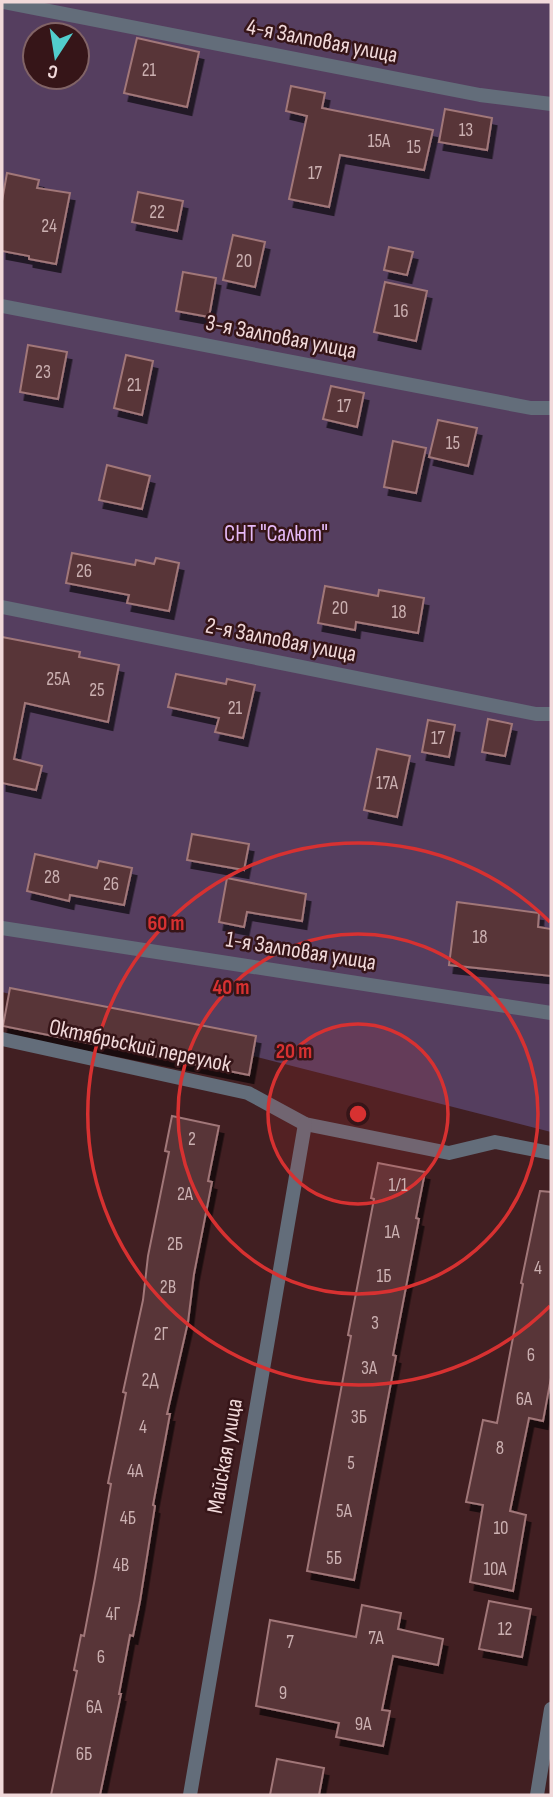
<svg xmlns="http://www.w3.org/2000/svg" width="553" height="1797" viewBox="0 0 553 1797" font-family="'Sofia Sans Condensed',sans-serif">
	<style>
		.green { fill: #553e5f; fill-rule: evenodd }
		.building { fill: #593537; stroke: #a17779; stroke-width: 2; filter: url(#shadow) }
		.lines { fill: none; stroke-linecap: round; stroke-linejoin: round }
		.street { stroke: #636d7a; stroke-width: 14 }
		.ring { fill: none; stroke: #d73131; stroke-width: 3.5 }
		.labels { text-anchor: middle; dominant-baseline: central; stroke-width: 5; stroke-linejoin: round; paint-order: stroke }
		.number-label { font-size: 19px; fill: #cbb0b1 }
		.street-label { font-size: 23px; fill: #f1d9da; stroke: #361518 }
		.park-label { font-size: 23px; fill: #e6baf8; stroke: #361518 }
		.centre { fill: #d73131; stroke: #361518; stroke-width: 3.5 }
		.ring-label { font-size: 21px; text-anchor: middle; font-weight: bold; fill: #d73131; stroke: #361518; stroke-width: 5; stroke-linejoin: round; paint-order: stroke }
	</style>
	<defs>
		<filter id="shadow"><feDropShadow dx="4.5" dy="8" stdDeviation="0" flood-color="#0009"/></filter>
	</defs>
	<rect width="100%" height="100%" fill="#411f22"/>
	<path class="green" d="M2 2H551V1132L2 992ZM35 35H77V77H35Z"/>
	<g class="building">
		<path d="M137 38 199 52 187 107 124 93Z"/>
		<path d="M291 86 325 93 322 108 433 130 424 170 340 155 329 207 289 199 307 116 286 111Z"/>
		<path d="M445 109 492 118 487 150 439 142Z"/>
		<path d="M7 173 39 180 37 188 70 193 56 264 29 259V256L2 251V201Z"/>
		<path d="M138 192 183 201 177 231 132 222Z"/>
		<path d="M233 235 265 242 255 287 223 280Z"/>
		<path d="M389 247 413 252 407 275 384 270Z"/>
		<path d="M183 272 216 278 209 317 176 311Z"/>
		<path d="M385 282 427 291 416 341 374 332Z"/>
		<path d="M28 345 67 352 58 399 20 392Z"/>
		<path d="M126 355 153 361 142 415 114 408Z"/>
		<path d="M331 386 364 393 357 427 323 419Z"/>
		<path d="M438 420 477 428 468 466 429 457Z"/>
		<path d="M393 441 426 448 416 493 384 487Z"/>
		<path d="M107 465 150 476 142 509 99 500Z"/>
		<path d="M72 553 135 565 136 560 154 564 156 558 179 563 169 611 127 603 129 595 66 583Z"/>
		<path d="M325 586 378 596 379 590 424 598 418 633 356 622 355 630 318 623Z"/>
		<path d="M2 637 80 652 79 657 119 665 108 722 25 703 14 759 42 766 36 790 2 783Z"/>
		<path d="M176 674 226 684 227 679 255 685 243 738 215 732 219 718 168 707Z"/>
		<path d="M488 719 512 724 505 756 482 752Z"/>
		<path d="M428 720 455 725 449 757 422 752Z"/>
		<path d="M377 749 410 756 397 817 364 810Z"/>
		<path d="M192 834 249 844 244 870 187 860Z"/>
		<path d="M35 854 97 868 99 861 132 868 124 905 70 895 69 901 27 891Z"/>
		<path d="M227 878 306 894 302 921 247 912 244 927 219 922Z"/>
		<path d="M457 902 539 913 538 927 551 929V976L449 965Z"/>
		<path d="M10 988 256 1036 249 1075 3 1026Z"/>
		<path d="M172 1116 219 1126 208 1181 212 1182 194 1274 188 1322 167 1414H170L153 1505 155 1506 140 1601 133 1636 130 1635 119 1694H121L100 1795H51L77 1671 74 1670 81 1635 84 1636 95 1578 111 1484 108 1483 126 1393 123 1392 143 1300 148 1256 169 1152 165 1151Z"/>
		<path d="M378 1163 425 1172 416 1218 419 1219 393 1355 396 1356 354 1580 307 1571 351 1336 348 1335 374 1199 371 1198Z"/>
		<path d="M540 1191 551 1192V1378L543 1421 529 1418 510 1511 526 1515 513 1591 470 1582 483 1505 466 1502 483 1420 497 1423 523 1284 521 1283Z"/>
		<path d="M489 1601 531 1609 522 1657 479 1649Z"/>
		<path d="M362 1605 401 1613 398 1629 443 1639 438 1665 393 1656 382 1710 390 1711 383 1746 336 1737 339 1723 256 1706 270 1620 356 1637Z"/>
		<path d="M277 1759 324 1768 319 1795H270Z"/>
	</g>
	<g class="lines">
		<g class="street">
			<path d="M3 2 480 95 551 104"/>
			<path d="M2 306 531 408H551"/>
			<path d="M2 607 536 714H551"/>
			<path d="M2 928 551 1013"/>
			<path d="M2 1039 248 1093 305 1124 449 1153 495 1142 551 1153"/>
			<path d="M190 1795 305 1124"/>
			<path d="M537 1795 551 1709"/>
		</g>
	</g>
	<circle cx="358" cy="1114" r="90" fill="#d73131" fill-opacity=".12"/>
	<g class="ring">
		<circle cx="358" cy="1114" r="90"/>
		<circle cx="358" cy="1114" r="180"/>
		<path d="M550 1306A271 271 0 1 1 550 922"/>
	</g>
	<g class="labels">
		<g class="number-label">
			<text x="149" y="70">21</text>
			<text x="466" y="130">13</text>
			<text x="379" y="141">15А</text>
			<text x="414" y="147">15</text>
			<text x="315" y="173">17</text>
			<text x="157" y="212">22</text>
			<text x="49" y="226">24</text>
			<text x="244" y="261">20</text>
			<text x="401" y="311">16</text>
			<text x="43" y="372">23</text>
			<text x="134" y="385">21</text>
			<text x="344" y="406">17</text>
			<text x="453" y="443">15</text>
			<text x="84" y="571">26</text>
			<text x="340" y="608">20</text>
			<text x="399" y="612">18</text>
			<text x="58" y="679">25А</text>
			<text x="97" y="690">25</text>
			<text x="235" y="708">21</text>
			<text x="438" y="738">17</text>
			<text x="387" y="783">17А</text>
			<text x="52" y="877">28</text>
			<text x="111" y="884">26</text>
			<text x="480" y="937">18</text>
			<text x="192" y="1139">2</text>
			<text x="398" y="1185">1/1</text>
			<text x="185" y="1194">2А</text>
			<text x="392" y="1232">1А</text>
			<text x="175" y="1244">2Б</text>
			<text x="538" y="1268">4</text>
			<text x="384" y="1276">1Б</text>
			<text x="168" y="1287">2В</text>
			<text x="375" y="1323">3</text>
			<text x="161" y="1334">2Г</text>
			<text x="531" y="1355">6</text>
			<text x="369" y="1368">3А</text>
			<text x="150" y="1380">2Д</text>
			<text x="524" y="1399">6А</text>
			<text x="359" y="1417">3Б</text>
			<text x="143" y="1427">4</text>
			<text x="500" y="1448">8</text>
			<text x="351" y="1463">5</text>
			<text x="135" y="1471">4А</text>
			<text x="344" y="1511">5А</text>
			<text x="128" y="1518">4Б</text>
			<text x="501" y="1528">10</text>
			<text x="334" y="1558">5Б</text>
			<text x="121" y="1565">4В</text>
			<text x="495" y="1569">10А</text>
			<text x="113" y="1614">4Г</text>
			<text x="505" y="1629">12</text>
			<text x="376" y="1638">7А</text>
			<text x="290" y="1642">7</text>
			<text x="101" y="1657">6</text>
			<text x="283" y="1693">9</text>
			<text x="94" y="1707">6А</text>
			<text x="363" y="1724">9А</text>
			<text x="84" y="1754">6Б</text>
		</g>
		<g class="street-label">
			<text transform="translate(322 41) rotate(11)">4-я Залповая улица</text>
			<text transform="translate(281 337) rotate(11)">3-я Залповая улица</text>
			<text transform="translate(281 640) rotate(11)">2-я Залповая улица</text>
			<text transform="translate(301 951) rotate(9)">1-я Залповая улица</text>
			<text transform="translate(140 1046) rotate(12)">Октябрьский переулок</text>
			<text transform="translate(225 1456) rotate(-80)">Майская улица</text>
		</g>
		<g class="park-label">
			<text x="276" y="534">СНТ "Салют"</text>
		</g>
	</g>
	<circle cx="358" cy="1114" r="10" class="centre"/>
	<g class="ring-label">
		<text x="166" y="930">60 m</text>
		<text x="231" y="994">40 m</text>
		<text x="294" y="1058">20 m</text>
	</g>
	<rect width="553" height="1797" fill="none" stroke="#f1d9da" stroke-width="7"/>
	<g transform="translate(56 56) rotate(192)"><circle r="33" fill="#361518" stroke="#816366" stroke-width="2"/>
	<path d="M0-5L12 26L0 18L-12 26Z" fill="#52cdcd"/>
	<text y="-10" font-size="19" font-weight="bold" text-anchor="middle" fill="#f1d9da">С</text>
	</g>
</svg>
